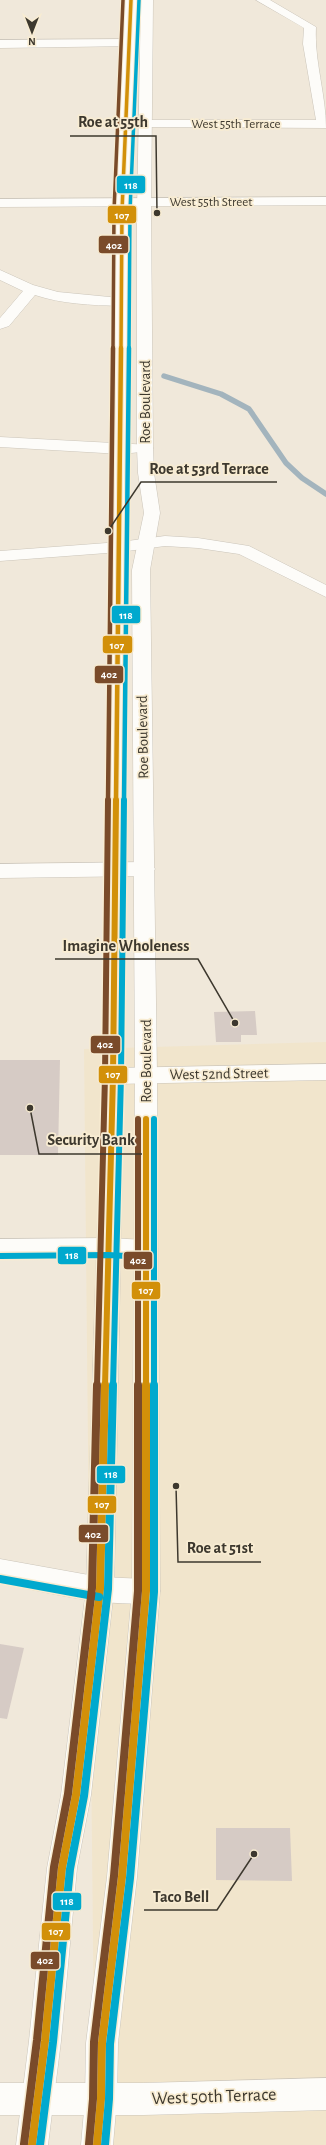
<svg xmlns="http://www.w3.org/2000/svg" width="326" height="2145" viewBox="0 0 326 2145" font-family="'Alegreya Sans',sans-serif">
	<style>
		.built { fill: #f1e5cc }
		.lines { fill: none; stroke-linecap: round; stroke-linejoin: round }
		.stream { stroke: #a3b4bd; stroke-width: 5.5 }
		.building { fill: #d6cbc5 }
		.minor-casing { stroke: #cbc5ba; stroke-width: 1 }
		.major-casing { stroke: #cbc5ba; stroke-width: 1 }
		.minor { fill: #fdfcf9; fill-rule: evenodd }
		.major { fill: #fdfcf9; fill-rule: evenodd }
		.bus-1-far3-casing { stroke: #f8ecd2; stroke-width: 5.5 }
		.bus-1-far2-casing { stroke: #f8ecd2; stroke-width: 7 }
		.bus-1-far1-casing { stroke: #f8ecd2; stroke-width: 9 }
		.bus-1-casing { stroke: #f8ecd2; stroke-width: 11 }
		.bus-2-far3-casing { stroke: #f8ecd2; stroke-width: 5.5 }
		.bus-2-far2-casing { stroke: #f8ecd2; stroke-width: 7 }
		.bus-2-far1-casing { stroke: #f8ecd2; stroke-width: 9 }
		.bus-2-casing { stroke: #f8ecd2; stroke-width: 11 }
		.bus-3-far3-casing { stroke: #f8ecd2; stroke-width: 5.5 }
		.bus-3-far2-casing { stroke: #f8ecd2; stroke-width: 7 }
		.bus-3-far1-casing { stroke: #f8ecd2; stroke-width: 9 }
		.bus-3-casing { stroke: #f8ecd2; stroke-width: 11 }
		.bus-1-far3 { stroke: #d29009; stroke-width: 3.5 }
		.bus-1-far2 { stroke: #d29009; stroke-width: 4.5 }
		.bus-1-far1 { stroke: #d29009; stroke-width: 6 }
		.bus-1 { stroke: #d29009; stroke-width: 8 }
		.bus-2-far3 { stroke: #00a9ce; stroke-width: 3.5 }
		.bus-2-far2 { stroke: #00a9ce; stroke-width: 4.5 }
		.bus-2-far1 { stroke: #00a9ce; stroke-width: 6 }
		.bus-2 { stroke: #00a9ce; stroke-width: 8 }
		.bus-3-far3 { stroke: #7a4b2a; stroke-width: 3.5 }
		.bus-3-far2 { stroke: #7a4b2a; stroke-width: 4.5 }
		.bus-3-far1 { stroke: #7a4b2a; stroke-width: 6 }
		.bus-3 { stroke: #7a4b2a; stroke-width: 8 }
		.labels { text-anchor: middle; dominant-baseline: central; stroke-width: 3.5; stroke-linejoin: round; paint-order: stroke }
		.far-street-label { font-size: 13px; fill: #3d382e; stroke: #f8ecd2 }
		.street-label { font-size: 15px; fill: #3d382e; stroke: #f8ecd2 }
		.near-street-label { font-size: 18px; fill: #3d382e; stroke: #f8ecd2 }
		.leader { fill: none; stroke: #3d382e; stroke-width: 1.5 }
		.callout-dot { fill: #3d382e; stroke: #f8ecd2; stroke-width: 1.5 }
		.callout-label { font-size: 16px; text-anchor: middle; font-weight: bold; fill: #3d382e; stroke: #f8ecd2; stroke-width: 3.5; stroke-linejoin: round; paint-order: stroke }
		.line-badge { stroke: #f8ecd2; stroke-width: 1.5 }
		.badge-label { font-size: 11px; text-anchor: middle; font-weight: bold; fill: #fff }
	</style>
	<rect width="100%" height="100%" fill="#f0e8da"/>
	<path class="built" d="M326 1042V2145H95L84 1049Z"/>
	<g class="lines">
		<path class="stream" d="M164 376 221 394 249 409 286 463 302 478 326 494"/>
	</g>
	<g class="building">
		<path d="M255 1011 257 1035H241V1042H216L214 1012Z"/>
		<path d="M0 1060H60L58 1155H0Z"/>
		<path d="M0 1644 24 1648 7 1719 0 1718Z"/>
		<path d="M216 1828H290L292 1881 216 1880Z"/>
	</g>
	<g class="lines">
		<defs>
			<g id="minor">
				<path d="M256 0H270L316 27C314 61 326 94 326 128L142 127 140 124 146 120H316L303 44 304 28Z"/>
				<path d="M129 39 135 43 133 46 0 48V40Z"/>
				<path d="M326 197V205L0 207V199Z"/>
				<path d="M0 270 33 285 58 292 120 298 125 299 127 302 125 305 120 306C91 305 62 304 35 295L9 326 0 329V318L23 291 0 280Z"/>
				<path d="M0 437 151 445 153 448 151 451 121 454 0 447Z"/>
				<path d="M165 536 198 538 249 546 326 585V597L239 554 198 548 165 546 120 552 0 561V551L120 542Z"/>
				<path d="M145 862 152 864 155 869 152 874 145 876 0 878V864Z"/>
				<path d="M326 1064V1080L113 1084 105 1082 102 1076 105 1070 113 1068Z"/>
				<path d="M108 1238 146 1240 154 1242 158 1249 154 1256 146 1258 108 1256 0 1257V1239Z"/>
				<path d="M0 1559 100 1577 146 1579 156 1582 160 1591 156 1600C123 1612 37 1590 0 1583Z"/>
				<path d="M326 2078V2110L143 2115H0V2083H143Z"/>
			</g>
			<g id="major">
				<path d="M125 0H137L129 211 124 1076 114 1589 91 1795 77 1868 61 2041 48 2145H16L29 2041 47 1868 61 1795 86 1589 102 1076 115 211Z"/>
				<path d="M141 0H153L151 211 153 448 154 473 160 513 150 570 157 1075 160 1591 137 1877 118 2043 117 2099 113 2145H81L85 2099 86 2043 107 1877 132 1591 135 1075 132 570 144 513 138 473 137 448V211Z"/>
			</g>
		</defs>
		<use href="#minor" class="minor-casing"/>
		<use href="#major" class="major-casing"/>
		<use href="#minor" class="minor"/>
		<use href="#major" class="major"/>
		<defs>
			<path id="bus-1-far3" d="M121 349 122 211 131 0"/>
			<path id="bus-1-far2" d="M116 801 121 348"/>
			<g id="bus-1-far1">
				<path d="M146 1119V1386"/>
				<path d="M105 1386 113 1076 116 800"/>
			</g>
			<g id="bus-1">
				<path d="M32 2145 45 2041 62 1868 76 1795 100 1589 105 1385"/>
				<path d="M97 2145 101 2099 102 2043 122 1877 146 1591V1385"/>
			</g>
			<path id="bus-2-far3" d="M129 349 130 211 139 0"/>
			<path id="bus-2-far2" d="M124 801 129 348"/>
			<g id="bus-2-far1">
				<path d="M154 1119V1386"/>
				<path d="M0 1256 108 1255 144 1257"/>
				<path d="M113 1386 121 1076 124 800"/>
			</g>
			<g id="bus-2">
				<path d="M0 1579 99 1597"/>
				<path d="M40 2145 53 2042 70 1869 84 1796 108 1589 113 1385"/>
				<path d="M105 2145 109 2099 110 2044 130 1878 154 1592V1385"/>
			</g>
			<path id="bus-3-far3" d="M113 349 114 211 123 0"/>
			<path id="bus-3-far2" d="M108 801 113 348"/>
			<g id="bus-3-far1">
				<path d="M138 1119V1386"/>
				<path d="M97 1386 105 1076 108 800"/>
			</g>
			<g id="bus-3">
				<path d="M24 2144 37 2040 54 1867 68 1794 92 1588 97 1385"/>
				<path d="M89 2144 93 2099 94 2042 114 1876 138 1591V1385"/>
			</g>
		</defs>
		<use href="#bus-1-far3" class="bus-1-far3-casing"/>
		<use href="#bus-1-far2" class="bus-1-far2-casing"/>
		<use href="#bus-1-far1" class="bus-1-far1-casing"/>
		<use href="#bus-1" class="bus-1-casing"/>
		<use href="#bus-2-far3" class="bus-2-far3-casing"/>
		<use href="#bus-2-far2" class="bus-2-far2-casing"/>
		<use href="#bus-2-far1" class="bus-2-far1-casing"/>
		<use href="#bus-2" class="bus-2-casing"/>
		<use href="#bus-3-far3" class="bus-3-far3-casing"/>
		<use href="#bus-3-far2" class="bus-3-far2-casing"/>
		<use href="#bus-3-far1" class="bus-3-far1-casing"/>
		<use href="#bus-3" class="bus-3-casing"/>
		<use href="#bus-1-far3" class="bus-1-far3"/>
		<use href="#bus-1-far2" class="bus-1-far2"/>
		<use href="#bus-1-far1" class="bus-1-far1"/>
		<use href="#bus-1" class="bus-1"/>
		<use href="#bus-2-far3" class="bus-2-far3"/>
		<use href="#bus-2-far2" class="bus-2-far2"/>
		<use href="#bus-2-far1" class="bus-2-far1"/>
		<use href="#bus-2" class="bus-2"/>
		<use href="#bus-3-far3" class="bus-3-far3"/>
		<use href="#bus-3-far2" class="bus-3-far2"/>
		<use href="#bus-3-far1" class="bus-3-far1"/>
		<use href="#bus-3" class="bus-3"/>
	</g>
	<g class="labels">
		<g class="far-street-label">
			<text x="236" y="124">West 55th Terrace</text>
			<text x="211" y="202">West 55th Street</text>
		</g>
		<g class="street-label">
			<text transform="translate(145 402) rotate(-90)">Roe Boulevard</text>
			<text transform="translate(143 737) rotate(-91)">Roe Boulevard</text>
			<text transform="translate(146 1061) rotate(-90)">Roe Boulevard</text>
			<text transform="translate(219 1074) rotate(-1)">West 52nd Street</text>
		</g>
		<g class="near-street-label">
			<text transform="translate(214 2097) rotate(-2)">West 50th Terrace</text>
		</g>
	</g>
	<path class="leader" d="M157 213L156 136H70M108 531L141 482H277M235 1023L198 959H55M30 1108L39 1154H142M176 1486L178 1562H261M254 1854L217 1910H144"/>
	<g class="callout-dot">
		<circle cx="157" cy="213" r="4"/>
		<circle cx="108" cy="531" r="4"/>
		<circle cx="235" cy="1023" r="4"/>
		<circle cx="30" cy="1108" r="4"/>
		<circle cx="176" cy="1486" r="4"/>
		<circle cx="254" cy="1854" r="4"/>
	</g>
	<g class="callout-label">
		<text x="113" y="127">Roe at 55th</text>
		<text x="209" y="474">Roe at 53rd Terrace</text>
		<text x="126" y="951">Imagine Wholeness</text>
		<text x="91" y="1145">Security Bank</text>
		<text x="220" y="1553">Roe at 51st</text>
		<text x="181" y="1902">Taco Bell</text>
	</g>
	<g class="line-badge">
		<rect x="116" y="175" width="30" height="19" rx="4" fill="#00a9ce"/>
		<rect x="107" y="205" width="30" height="19" rx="4" fill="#d29009"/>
		<rect x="98" y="235" width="31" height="19" rx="4" fill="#7a4b2a"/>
		<rect x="111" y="605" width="30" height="19" rx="4" fill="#00a9ce"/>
		<rect x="102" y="635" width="31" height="19" rx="4" fill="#d29009"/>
		<rect x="94" y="665" width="30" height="19" rx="4" fill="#7a4b2a"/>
		<rect x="90" y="1035" width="31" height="19" rx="4" fill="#7a4b2a"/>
		<rect x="98" y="1065" width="30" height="19" rx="4" fill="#d29009"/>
		<rect x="57" y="1246" width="30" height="19" rx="4" fill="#00a9ce"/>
		<rect x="123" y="1251" width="30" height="19" rx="4" fill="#7a4b2a"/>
		<rect x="131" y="1281" width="30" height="19" rx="4" fill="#d29009"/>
		<rect x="96" y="1465" width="30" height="19" rx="4" fill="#00a9ce"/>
		<rect x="87" y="1495" width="30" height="19" rx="4" fill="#d29009"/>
		<rect x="78" y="1524" width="31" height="19" rx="4" fill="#7a4b2a"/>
		<rect x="52" y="1892" width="30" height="19" rx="4" fill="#00a9ce"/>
		<rect x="41" y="1922" width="30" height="19" rx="4" fill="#d29009"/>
		<rect x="30" y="1951" width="30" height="19" rx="4" fill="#7a4b2a"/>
	</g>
	<g class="badge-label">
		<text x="131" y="189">118</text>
		<text x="122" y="219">107</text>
		<text x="114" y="249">402</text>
		<text x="126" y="619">118</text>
		<text x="117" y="649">107</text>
		<text x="109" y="678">402</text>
		<text x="105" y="1048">402</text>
		<text x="113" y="1078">107</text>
		<text x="72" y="1259">118</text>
		<text x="138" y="1264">402</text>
		<text x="146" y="1294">107</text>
		<text x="111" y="1478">118</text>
		<text x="102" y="1508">107</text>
		<text x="93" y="1538">402</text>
		<text x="67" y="1905">118</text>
		<text x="56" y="1935">107</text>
		<text x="45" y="1964">402</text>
	</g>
	<g transform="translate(32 32) rotate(180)" stroke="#f8ecd2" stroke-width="3" paint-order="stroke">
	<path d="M0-3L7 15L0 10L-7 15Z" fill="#3d382e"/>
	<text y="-6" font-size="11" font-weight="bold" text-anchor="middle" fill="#3d382e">N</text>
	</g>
</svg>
